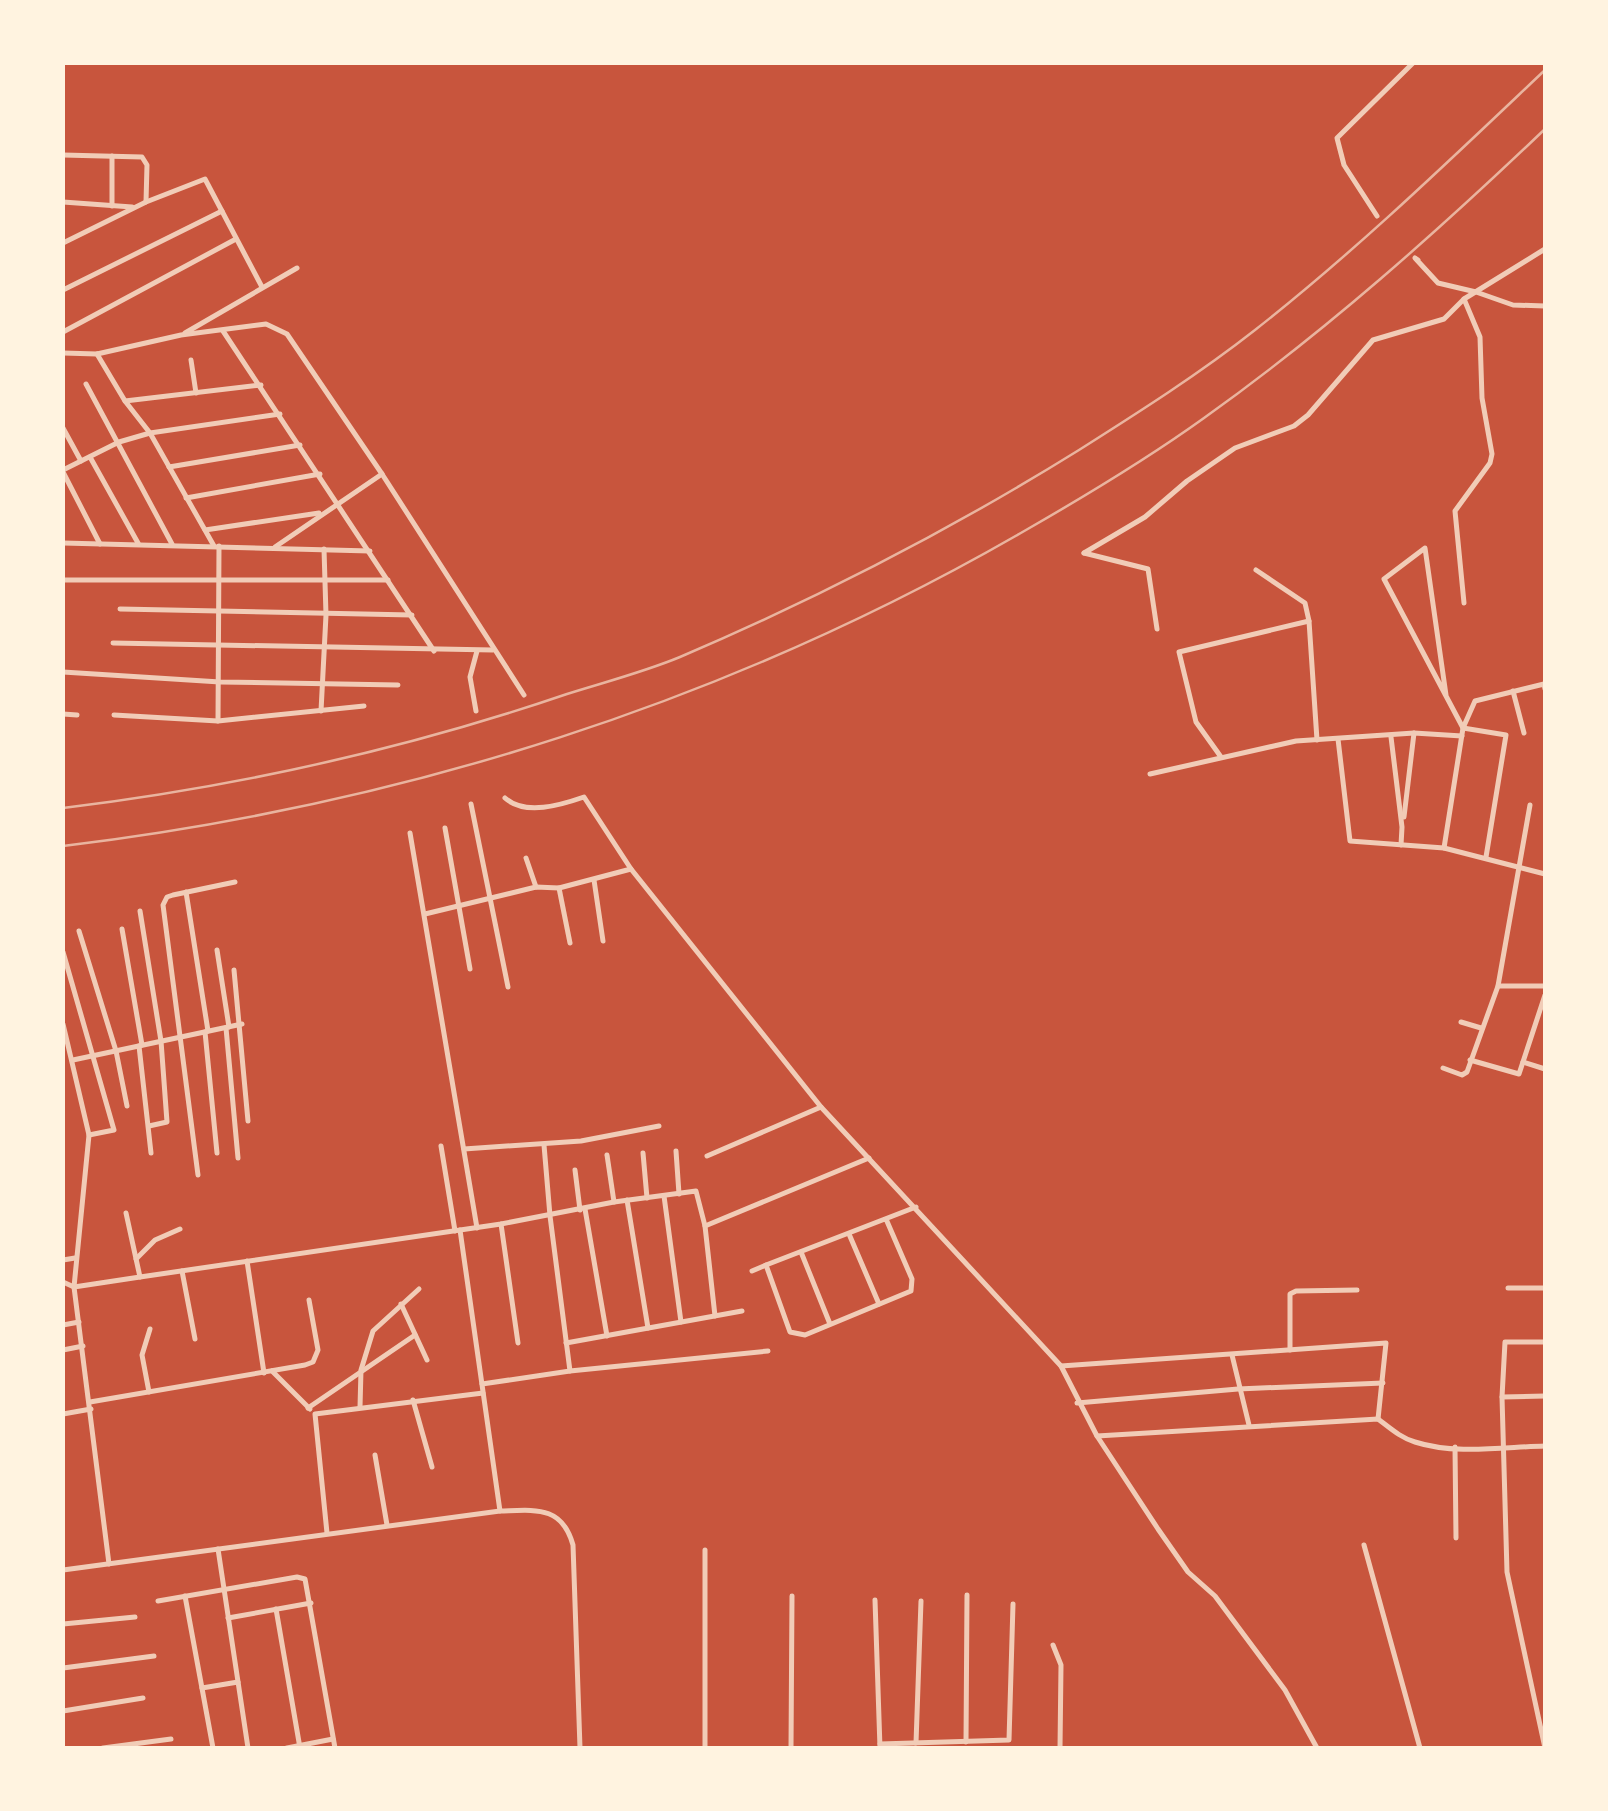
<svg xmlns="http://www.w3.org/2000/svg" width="1608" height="1811" viewBox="0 0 1608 1811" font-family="'Golos Text',sans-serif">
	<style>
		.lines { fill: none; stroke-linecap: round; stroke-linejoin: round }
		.minor { stroke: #f1ccb7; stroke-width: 5 }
		.rail { stroke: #e9b49f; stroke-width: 2.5 }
	</style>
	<rect width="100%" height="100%" fill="#c8553d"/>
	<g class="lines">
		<g class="minor">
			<path d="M63 155 142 157 147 165 146 202"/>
			<path d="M63 202 132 207"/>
			<path d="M112 206V156"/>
			<path d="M1377 216 1344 165 1337 138 1413 63"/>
			<path d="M63 243 146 202 205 179 262 287"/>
			<path d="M1418 260 1415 258 1438 283 1476 292 1513 305 1545 306"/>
			<path d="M63 290 222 211"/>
			<path d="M223 331 434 651"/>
			<path d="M63 332 236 239"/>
			<path d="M185 333 297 268"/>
			<path d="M63 353 97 354 181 335 266 324 287 334 382 474 524 695"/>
			<path d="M97 354 125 401 150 433 214 546"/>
			<path d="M191 360 196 393"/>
			<path d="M86 384 172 544"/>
			<path d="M125 401 261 385"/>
			<path d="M63 428 81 461"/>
			<path d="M90 457 138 543"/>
			<path d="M169 467 300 445"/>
			<path d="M63 470 119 442 150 433 280 414"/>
			<path d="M63 472 100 544"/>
			<path d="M186 498 320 474"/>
			<path d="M205 530 319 513"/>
			<path d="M63 543 370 551"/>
			<path d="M275 547 382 474"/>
			<path d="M1084 553 1145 517 1187 481 1235 448 1294 426 1308 415 1373 340 1444 319 1464 299 1545 249"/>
			<path d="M1084 553 1148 569 1157 629"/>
			<path d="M1256 570 1305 603 1309 621 1317 740"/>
			<path d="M63 580H388"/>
			<path d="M1464 603 1455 511 1490 463 1492 454 1482 398 1480 337 1464 299"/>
			<path d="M120 609 412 615"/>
			<path d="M113 643 493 650"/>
			<path d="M63 672 220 682 398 685"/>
			<path d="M1513 691 1524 733"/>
			<path d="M1446 695 1425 548 1384 579 1463 728 1506 735 1486 857"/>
			<path d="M321 711 326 615 324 549"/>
			<path d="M476 711 470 677 477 651"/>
			<path d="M63 714 77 715"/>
			<path d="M114 715 218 721 364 706"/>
			<path d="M218 721 219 546"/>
			<path d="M1391 737 1402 827 1401 845"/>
			<path d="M1338 739 1350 841 1444 848 1545 874"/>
			<path d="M1221 757 1196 722 1179 652 1309 621"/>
			<path d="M1150 774 1296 741 1414 733 1462 736"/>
			<path d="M505 798C525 816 561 805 584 797L631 869 821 1107 1061 1366 1097 1436 1158 1529 1188 1572 1215 1596 1285 1690 1317 1748"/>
			<path d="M471 804 508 987"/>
			<path d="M1404 817 1414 733"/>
			<path d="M445 828 470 969"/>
			<path d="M410 833 477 1228"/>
			<path d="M1444 848 1463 728 1475 701 1544 684 1545 689"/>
			<path d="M526 858 536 887"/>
			<path d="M594 880 603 941"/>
			<path d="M559 888 570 943"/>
			<path d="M186 892 208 1031"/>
			<path d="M140 911 161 1041 167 1122 149 1126"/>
			<path d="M425 914 536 887 559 888 631 869"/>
			<path d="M122 929 142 1045"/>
			<path d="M79 931 116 1051 127 1106"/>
			<path d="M217 950 229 1027"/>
			<path d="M63 952 114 1130 89 1135"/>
			<path d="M234 970 248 1121"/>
			<path d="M1498 986H1545"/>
			<path d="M1461 1022 1481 1028"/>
			<path d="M63 1024 89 1135 74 1287 109 1564"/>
			<path d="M226 1028 238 1158"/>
			<path d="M205 1032 217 1153"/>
			<path d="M139 1046 151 1153"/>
			<path d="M73 1060 242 1024"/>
			<path d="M1470 1060 1519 1074 1545 995"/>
			<path d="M1523 1062 1545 1069"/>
			<path d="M1443 1068 1462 1075 1467 1072 1498 986 1530 805"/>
			<path d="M544 1145 550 1216 570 1371"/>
			<path d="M441 1146 455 1231"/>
			<path d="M464 1149 581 1141 659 1126"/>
			<path d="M676 1151 679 1194"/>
			<path d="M643 1153 647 1198"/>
			<path d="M607 1155 614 1202"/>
			<path d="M707 1156 821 1107"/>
			<path d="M575 1170 580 1210"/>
			<path d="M198 1175 163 905 167 897 173 895 235 882"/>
			<path d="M664 1196 681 1322"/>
			<path d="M627 1200 648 1328"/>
			<path d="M585 1209 607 1336"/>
			<path d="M126 1213 140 1277"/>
			<path d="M886 1219 912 1279 911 1291 805 1335 790 1332 766 1265 916 1207"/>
			<path d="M501 1224 518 1343"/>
			<path d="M705 1226 869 1158"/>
			<path d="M460 1230 500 1511"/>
			<path d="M849 1234 879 1304"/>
			<path d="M801 1252 830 1324"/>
			<path d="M136 1259 155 1240 180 1229"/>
			<path d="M63 1260 75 1258"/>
			<path d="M247 1261 264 1373"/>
			<path d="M182 1271 195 1339"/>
			<path d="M752 1271 766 1265"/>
			<path d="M63 1282 74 1287 140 1277 501 1224 614 1202 696 1191 705 1226 715 1316"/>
			<path d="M1508 1288H1545"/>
			<path d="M401 1304 427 1360"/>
			<path d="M63 1325 79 1322"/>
			<path d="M566 1343 742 1311"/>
			<path d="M63 1350 83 1346"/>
			<path d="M1290 1350V1294L1296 1291 1357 1290"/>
			<path d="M1232 1355 1249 1425"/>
			<path d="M1061 1366 1386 1343 1378 1419"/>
			<path d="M272 1371 310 1409"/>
			<path d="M482 1384 570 1371 768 1351"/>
			<path d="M149 1392 142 1355 150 1329"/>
			<path d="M1502 1397 1545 1396"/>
			<path d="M413 1400 432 1467"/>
			<path d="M90 1402 305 1365 313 1362 318 1350 309 1300"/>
			<path d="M1077 1403 1238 1389 1383 1383"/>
			<path d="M360 1407 361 1370 373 1331 419 1289"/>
			<path d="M308 1408 415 1335"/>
			<path d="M63 1414 91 1409"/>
			<path d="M1097 1436 1378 1419C1390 1428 1401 1438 1415 1442 1455 1455 1504 1447 1545 1446"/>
			<path d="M1455 1447 1456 1538"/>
			<path d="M375 1455 387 1525"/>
			<path d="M327 1533 315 1414 483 1393"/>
			<path d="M1364 1545 1420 1748"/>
			<path d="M218 1549 248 1748"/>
			<path d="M705 1550V1748"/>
			<path d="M63 1570 500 1511C535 1510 562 1505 573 1545L580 1748"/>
			<path d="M185 1596 213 1748"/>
			<path d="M875 1600 880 1748"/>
			<path d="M158 1601 297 1577 305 1579 335 1748"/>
			<path d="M276 1609 300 1748"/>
			<path d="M228 1618 311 1603"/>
			<path d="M63 1624 135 1617"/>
			<path d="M1053 1645 1061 1665 1060 1748"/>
			<path d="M63 1668 154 1656"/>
			<path d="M202 1688 238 1682"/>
			<path d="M63 1711 143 1698"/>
			<path d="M966 1742 967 1595"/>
			<path d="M916 1743 921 1601"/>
			<path d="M880 1744 1009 1740 1013 1604"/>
			<path d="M103 1748 171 1739"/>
			<path d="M287 1748 333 1739"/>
			<path d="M791 1748 792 1596"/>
			<path d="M1545 1748 1507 1572 1502 1397 1505 1342H1545"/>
		</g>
		<g class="rail">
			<path d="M63 808C235 787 403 750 567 694 605 682 644 672 680 657 818 598 952 529 1079 450 1139 412 1199 374 1255 330 1357 250 1451 159 1545 70"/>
			<path d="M63 846C403 805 729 702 1026 530 1087 495 1147 459 1204 418 1326 331 1437 232 1545 129"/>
		</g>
	</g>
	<rect width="1608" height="1811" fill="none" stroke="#fff3e0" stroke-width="130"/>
</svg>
